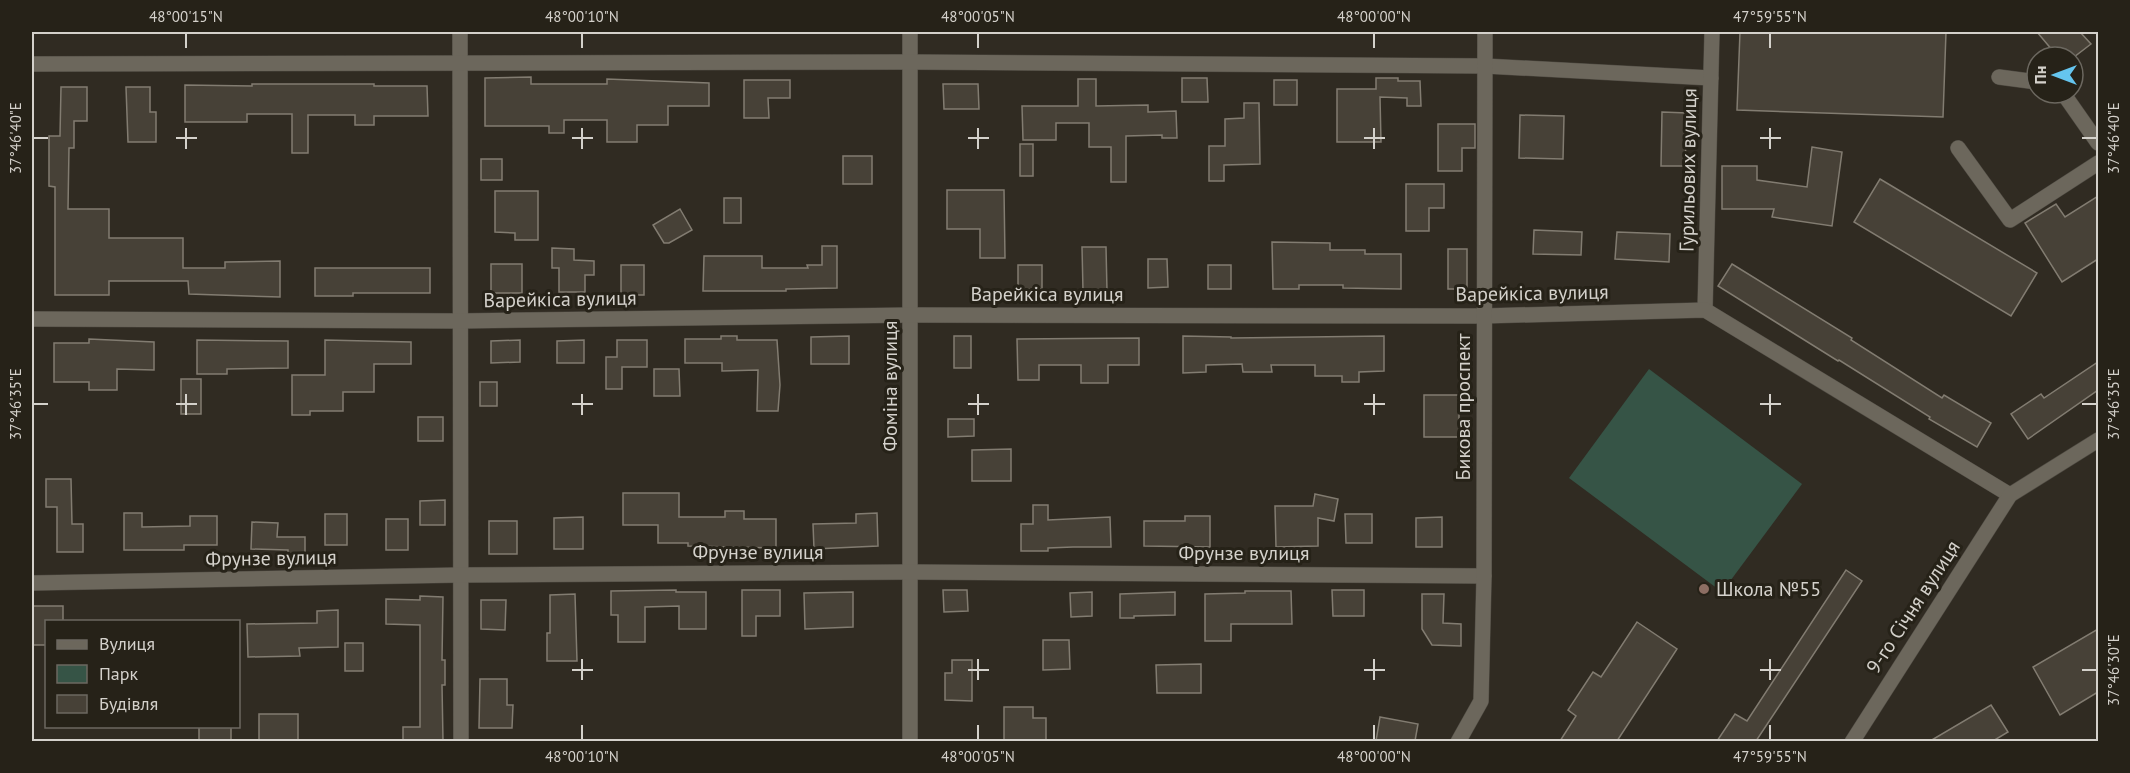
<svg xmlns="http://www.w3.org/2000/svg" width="2130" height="773" viewBox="0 0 2130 773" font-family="'PT Sans',sans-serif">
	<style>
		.green { fill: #365446 }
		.building { fill: #474137; stroke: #827c71; stroke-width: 1.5 }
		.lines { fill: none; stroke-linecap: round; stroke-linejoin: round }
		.minor-casing { stroke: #4d4941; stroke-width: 16 }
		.minor { stroke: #6c675c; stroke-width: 15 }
		.ticks { fill: none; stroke: #d4d1cb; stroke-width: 2 }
		.education-dot { fill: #8d6e63; stroke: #262218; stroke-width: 2 }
		.labels { text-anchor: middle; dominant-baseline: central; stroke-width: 6; stroke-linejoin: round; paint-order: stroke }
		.street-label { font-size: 20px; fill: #d4d1cb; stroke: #262218 }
		.poi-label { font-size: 20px; fill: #d4d1cb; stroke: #262218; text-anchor: start }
		.neatline { fill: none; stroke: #d4d1cb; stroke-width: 2 }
		.ticks-label { font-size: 15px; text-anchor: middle; fill: #d4d1cb }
	</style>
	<rect width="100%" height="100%" fill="#302b22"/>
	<path class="green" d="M1649 369 1802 484 1722 592 1569 478Z"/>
	<g class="building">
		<path d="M1740 32H1946L1943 117 1737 110Z"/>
		<path d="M2037 32H2080L2091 44 2074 57H2058Z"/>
		<path d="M531 77V84H607V79L709 83V106H668V125H637V142H607V120H564V133H549V126H485V78Z"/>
		<path d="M1182 78H1207L1208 102H1182Z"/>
		<path d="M1376 78H1398V81H1420L1421 106H1407V98L1380 97 1381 142H1337V89H1376Z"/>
		<path d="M1078 79H1096V106L1148 105V112L1176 111 1177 138H1162V135L1126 136V182H1111V147H1089V123H1056V140H1023L1022 106H1078Z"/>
		<path d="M744 80H790V98H768L769 118H744Z"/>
		<rect x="1274" y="80" width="23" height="25"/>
		<path d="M252 84H374V86H427L428 116H374V125H355V115H308V153H292V114H247V122H185V85L252 86Z"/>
		<path d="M943 84H978L979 109H944Z"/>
		<path d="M61 87H87V121H74V148H69L68 209H109V238H183V268H225V262L280 261V297L189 294 188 281H109V295H55V187L49 186V136H60Z"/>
		<path d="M126 87H150V112H156V142H128Z"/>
		<path d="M1244 103H1259L1260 164 1224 165V181H1209V146H1225V119L1244 118Z"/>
		<path d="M1662 112 1687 113 1685 166H1661Z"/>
		<path d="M1520 115 1564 116 1563 159 1519 158Z"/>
		<path d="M1438 124H1475V148H1462V171H1438Z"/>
		<rect x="1020" y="144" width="13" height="32"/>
		<path d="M1812 147 1842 152 1832 226 1772 217 1774 209H1722V166H1757V180L1807 187Z"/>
		<rect x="843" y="156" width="29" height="28"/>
		<rect x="481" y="159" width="21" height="21"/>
		<path d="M1880 179 2037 273 2011 316 1854 222Z"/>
		<path d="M1406 184H1444V208H1429V231H1406Z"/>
		<path d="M947 190H1004L1005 258H980V229H947Z"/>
		<path d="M495 191H538V240H515V233L495 232Z"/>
		<path d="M2098 196V259L2062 282 2025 223 2056 204 2065 217Z"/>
		<rect x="724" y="198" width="17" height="25"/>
		<path d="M680 209 692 230 669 243H664L653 225Z"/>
		<path d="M1534 230 1582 232 1581 255 1533 254Z"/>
		<path d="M1617 232 1670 234 1669 262 1615 259Z"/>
		<path d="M1272 242 1330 243V250H1365V254H1401V289L1343 288V285H1299V289H1273Z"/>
		<path d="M822 246H837V288L786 289V291H703L704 256H762V268H808L807 265H822Z"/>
		<path d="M1082 247H1106L1107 291H1083Z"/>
		<path d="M552 248 574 249V260L594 261V275H585V292H559V268H552Z"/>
		<rect x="1448" y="249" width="19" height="40"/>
		<path d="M1148 259H1167L1168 287 1148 288Z"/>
		<rect x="491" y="264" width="31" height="29"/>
		<path d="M1732 264 1852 338 1851 340 1942 398 1944 395 1991 423 1977 447 1929 419 1930 417 1839 360 1838 361 1718 286Z"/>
		<rect x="621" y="265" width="23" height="30"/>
		<rect x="1018" y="265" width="24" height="24"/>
		<rect x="1208" y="265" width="23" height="24"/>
		<path d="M315 268H430V293H353V296H315Z"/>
		<path d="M721 336H737V340H777L780 385 778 411H757L758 370 722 371V363H685V339H721Z"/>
		<path d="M849 336V364H811V337Z"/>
		<rect x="954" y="336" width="17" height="32"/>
		<path d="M1183 336 1231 337V338L1384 336V371L1359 372V382H1342V376H1315V365H1271L1272 372H1243L1242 364 1206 365V372L1183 373Z"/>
		<path d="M1139 338V365H1108V383H1081V365H1039V380H1018L1017 339Z"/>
		<path d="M89 339 154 342V370L117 369V390H89V382H54V343H89Z"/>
		<path d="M197 340 288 341V368L227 369V374H197Z"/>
		<path d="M325 340 411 342V364H374V392H343V411H310V415H292V375H325Z"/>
		<path d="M520 340V362L491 363V341Z"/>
		<path d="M584 340V363H557V341Z"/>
		<path d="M617 340H647V367H622V389H606V357H617Z"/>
		<path d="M2098 362V390L2028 439 2011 414 2041 394 2044 398Z"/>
		<path d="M654 369H679L680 396H654Z"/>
		<rect x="181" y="379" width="20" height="35"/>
		<rect x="480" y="382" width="17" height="24"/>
		<rect x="1424" y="395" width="35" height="42"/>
		<rect x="418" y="417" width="25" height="24"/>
		<path d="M948 419H974V436L948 437Z"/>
		<path d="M1011 449V481H972V450Z"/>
		<path d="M46 479H71L72 524H83V552H57V507H46Z"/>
		<path d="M623 493H679V517H725V511H744V519H776V548L688 546V543H658V525H623Z"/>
		<path d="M1315 494 1338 499 1334 521 1318 518V546L1276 547 1275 506H1313Z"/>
		<path d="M445 500V525H420V501Z"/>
		<path d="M1033 505H1048V520L1110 517 1111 547H1073L1048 548V551H1021V524H1033Z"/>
		<path d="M124 513H142V527L190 526V516H217V545H184V550H124Z"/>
		<path d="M877 513 878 546 814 549 813 524 856 523V514Z"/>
		<rect x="325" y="514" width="22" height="31"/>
		<path d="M1345 514H1372V543H1346Z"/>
		<path d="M1185 516H1210V547L1144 546V521H1185Z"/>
		<path d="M583 517V549H554V518Z"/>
		<path d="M1442 517V547H1416V518Z"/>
		<rect x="386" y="519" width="22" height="31"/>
		<rect x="489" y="521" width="28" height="33"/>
		<path d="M252 522 278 523 277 537H305V556H288V550L251 549Z"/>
		<path d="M1846 570 1862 581 1756 741H1717L1735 714 1747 721Z"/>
		<path d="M676 590V592H706V629H679V606L645 607V642H618V615H611V591Z"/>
		<path d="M742 590H780V616H756V636H742Z"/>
		<path d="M943 590H967L968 611 944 612Z"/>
		<path d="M1332 590H1364V616H1333Z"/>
		<path d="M1245 591H1291L1292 624H1231V641H1205V594L1245 593Z"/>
		<path d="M853 592V627L805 629 804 593Z"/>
		<path d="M1092 592V616L1071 617 1070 593Z"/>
		<path d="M1175 592V615L1134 616V618H1120V594Z"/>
		<path d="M575 594 577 661H547V633H550V595Z"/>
		<path d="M1422 594H1444L1443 623 1461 624V646L1432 645 1422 629Z"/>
		<path d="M420 596 443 597 442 660H445V685H442L443 741H403V727H420V625L386 624V599L420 600Z"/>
		<path d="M481 600H506L505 630 481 629Z"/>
		<path d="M32 606H63V621H46V645H32Z"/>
		<path d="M338 610V647L299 648 300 656 248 657 247 624 317 623V611Z"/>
		<path d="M1637 622 1677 649 1617 741H1560L1576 716 1568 710 1593 672 1601 677Z"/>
		<path d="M2098 629V692L2060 715 2033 667Z"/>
		<path d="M1043 640H1069L1070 669 1043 670Z"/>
		<rect x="345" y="643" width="18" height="28"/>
		<path d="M952 660H972V701L945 700V673H952Z"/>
		<path d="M1201 664V693H1157L1156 665Z"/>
		<path d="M480 679H507V705H513L512 728H479Z"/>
		<path d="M1991 705 2008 732 1993 741H1930Z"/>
		<path d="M1004 707H1033V718H1046V741H1004Z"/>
		<rect x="259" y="714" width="39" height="27"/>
		<path d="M1380 717 1418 724 1415 741H1376Z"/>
		<rect x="199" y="726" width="32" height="15"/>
	</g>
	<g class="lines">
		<defs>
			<g id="minor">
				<path d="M460 32 461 742"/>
				<path d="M910 32V742"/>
				<path d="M32 64 910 62 1485 66 1711 78"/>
				<path d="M1999 77 2037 82"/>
				<path d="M2063 93 2098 143"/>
				<path d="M1958 148 2010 220 2098 163"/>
				<path d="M1705 310 1712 32"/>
				<path d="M32 319 460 321 911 315 1484 316 1705 310 2010 495"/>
				<path d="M32 583 460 575 911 572 1484 576"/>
				<path d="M1458 742 1481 701 1484 576 1485 32"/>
				<path d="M1852 742 2010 495 2098 440"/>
			</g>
		</defs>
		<use href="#minor" class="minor-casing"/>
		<use href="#minor" class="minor"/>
	</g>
	<path class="ticks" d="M186 33V48M582 33V48M978 33V48M1374 33V48M1770 33V48M186 128V149M582 128V149M978 128V149M1374 128V149M1770 128V149M33 138H48M176 138H197M572 138H593M968 138H989M1364 138H1385M1760 138H1781M2082 138H2097M186 394V415M582 394V415M978 394V415M1374 394V415M1770 394V415M33 404H48M176 404H197M572 404H593M968 404H989M1364 404H1385M1760 404H1781M2082 404H2097M582 659V680M978 659V680M1374 659V680M1770 659V680M572 670H593M968 670H989M1364 670H1385M1760 670H1781M2082 670H2097M582 725V740M978 725V740M1374 725V740M1770 725V740"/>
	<circle class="education-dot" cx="1704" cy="589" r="6"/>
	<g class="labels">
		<g class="street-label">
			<text transform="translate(1688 170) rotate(-89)">Гурильових вулиця</text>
			<text transform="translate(1532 293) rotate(-1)">Варейкіса вулиця</text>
			<text x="1047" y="294">Варейкіса вулиця</text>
			<text transform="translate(560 299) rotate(-1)">Варейкіса вулиця</text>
			<text transform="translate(890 386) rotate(-90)">Фоміна вулиця</text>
			<text transform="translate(1463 407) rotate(-90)">Бикова проспект</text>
			<text x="758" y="552">Фрунзе вулиця</text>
			<text x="1244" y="553">Фрунзе вулиця</text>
			<text transform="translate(271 558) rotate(-1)">Фрунзе вулиця</text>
			<text transform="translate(1913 607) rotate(-57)">9-го Січня вулиця</text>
		</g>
		<g class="poi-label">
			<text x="1716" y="589">Школа №55</text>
		</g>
	</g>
	<rect width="2130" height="773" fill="none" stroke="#262218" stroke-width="66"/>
	<rect x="45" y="620" width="195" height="108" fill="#262218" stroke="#6c6860" stroke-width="1.5"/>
	<rect x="57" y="640" width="30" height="9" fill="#6c675c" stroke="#6c6860" stroke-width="1.5"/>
	<text x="99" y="650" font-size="18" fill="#d4d1cb">Вулиця</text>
	<rect x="57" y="665" width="30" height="18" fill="#365446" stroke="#6c6860" stroke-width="1.5"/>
	<text x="99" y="680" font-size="18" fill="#d4d1cb">Парк</text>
	<rect x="57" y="695" width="30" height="18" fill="#474137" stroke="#6c6860" stroke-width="1.5"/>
	<text x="99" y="710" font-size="18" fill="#d4d1cb">Будівля</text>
	<g transform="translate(2055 75) rotate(270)"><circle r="28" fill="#262218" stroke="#6c6860" stroke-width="1.5"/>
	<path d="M0-4.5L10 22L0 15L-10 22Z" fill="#65c5ee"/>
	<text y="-9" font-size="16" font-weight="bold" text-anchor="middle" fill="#d4d1cb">Пн</text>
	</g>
	<rect x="33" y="33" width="2064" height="707" class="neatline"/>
	<g class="ticks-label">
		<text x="186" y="22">48°00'15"N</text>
		<text x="582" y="22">48°00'10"N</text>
		<text x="978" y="22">48°00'05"N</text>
		<text x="1374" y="22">48°00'00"N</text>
		<text x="1770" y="22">47°59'55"N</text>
		<text transform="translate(2114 138) rotate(-90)" y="5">37°46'40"E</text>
		<text transform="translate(16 138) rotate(-90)" y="5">37°46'40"E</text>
		<text transform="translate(2114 404) rotate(-90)" y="5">37°46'35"E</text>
		<text transform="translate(16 404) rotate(-90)" y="5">37°46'35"E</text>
		<text transform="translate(2114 670) rotate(-90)" y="5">37°46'30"E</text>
		<text x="582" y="762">48°00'10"N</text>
		<text x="978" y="762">48°00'05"N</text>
		<text x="1374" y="762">48°00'00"N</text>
		<text x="1770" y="762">47°59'55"N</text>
	</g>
</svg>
